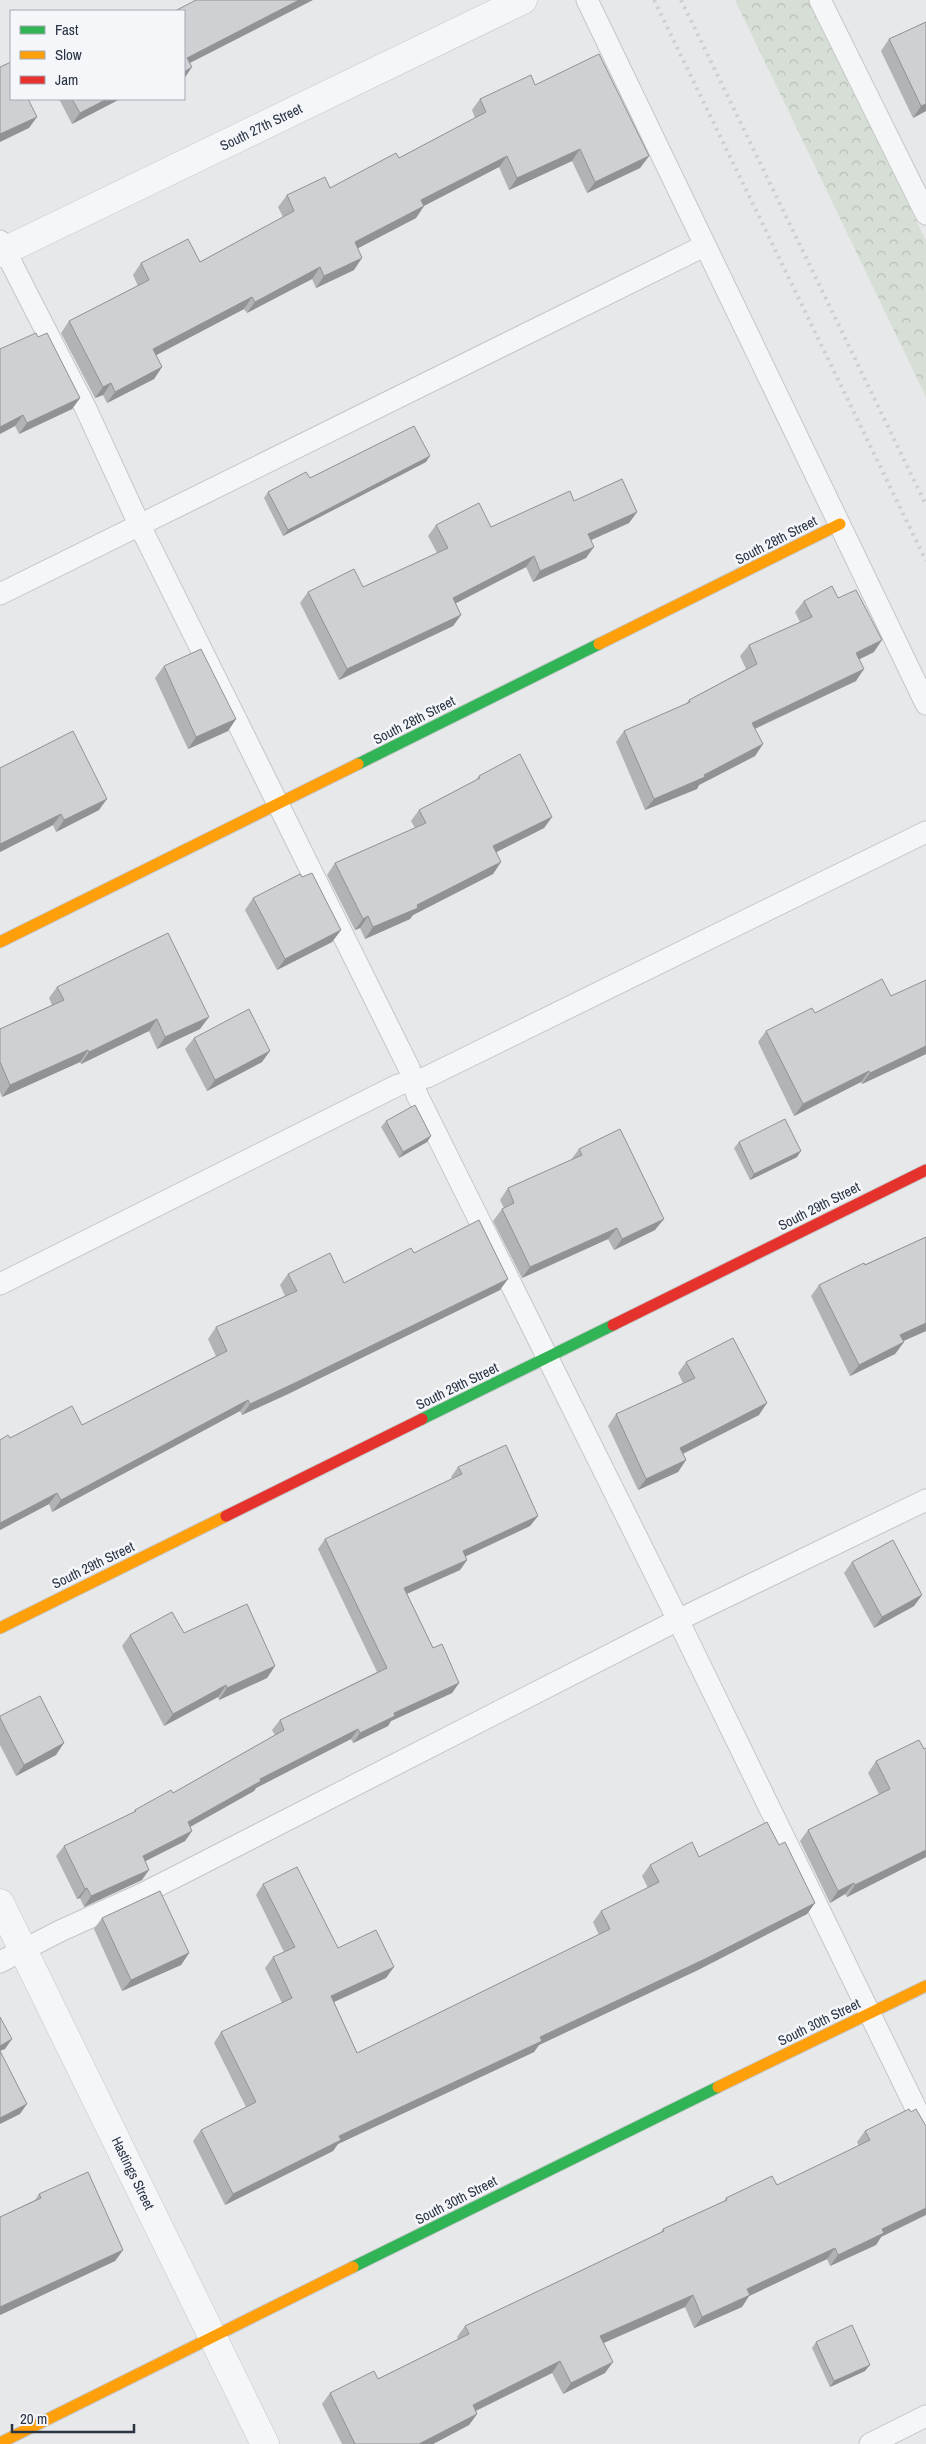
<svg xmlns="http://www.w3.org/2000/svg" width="926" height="2444" viewBox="0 0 926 2444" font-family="'Archivo Narrow',sans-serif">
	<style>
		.forest { fill: url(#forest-crowns) }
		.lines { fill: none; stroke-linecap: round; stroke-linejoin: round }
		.lane-casing { stroke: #c4c6c8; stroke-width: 23 }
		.street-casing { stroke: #c4c6c8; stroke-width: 29 }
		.fast-casing { stroke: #c4c6c8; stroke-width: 13 }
		.slow-casing { stroke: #c4c6c8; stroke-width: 13 }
		.jam-casing { stroke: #c4c6c8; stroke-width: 13 }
		.lane { stroke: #f5f6f7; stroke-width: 21 }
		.street { stroke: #f5f6f7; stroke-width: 28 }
		.fast { stroke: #30b455; stroke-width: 11 }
		.slow { stroke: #ff9f0a; stroke-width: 11 }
		.jam { stroke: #e5322d; stroke-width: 11 }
		.rail { stroke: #cecfd2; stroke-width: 4; stroke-dasharray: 2.5 5; stroke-linecap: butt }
		.wall { fill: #b1b3b5 }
		.shaded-wall { fill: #909294 }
		.building { fill: #ced0d3; stroke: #909294 }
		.labels { text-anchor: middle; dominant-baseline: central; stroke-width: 5; stroke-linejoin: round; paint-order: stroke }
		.street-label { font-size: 14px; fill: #2b3445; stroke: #f4f6f9 }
	</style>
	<defs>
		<pattern id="forest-crowns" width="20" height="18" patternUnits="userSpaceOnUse" patternTransform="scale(1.25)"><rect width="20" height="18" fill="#d6ded6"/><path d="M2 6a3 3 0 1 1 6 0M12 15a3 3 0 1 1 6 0" fill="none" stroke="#b8bfb9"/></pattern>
	</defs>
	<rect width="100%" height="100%" fill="#e6e8ea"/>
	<path class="forest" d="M735 0H810L926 241V397Z"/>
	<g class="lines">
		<defs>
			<g id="lane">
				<path d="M587 0 926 704"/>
				<path d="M820 0 926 214"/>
				<path d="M0 241 86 409 139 524 409 1068 417 1095 678 1620 926 2129"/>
				<path d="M0 594 704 246"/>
				<path d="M0 1284 398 1085 427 1077 926 832"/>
				<path d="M0 1962 60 1931 142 1894 678 1620 926 1500"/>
				<path d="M870 2444 926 2416"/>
			</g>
			<g id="street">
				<path d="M0 253 523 0"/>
				<path d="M0 1903 265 2444"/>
			</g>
			<g id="fast">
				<path d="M358 764 599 644"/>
				<path d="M422 1419 613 1325"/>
				<path d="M353 2267 718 2087"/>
			</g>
			<g id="slow">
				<path d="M599 644 840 524"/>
				<path d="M0 942 358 764"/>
				<path d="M0 1628 226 1516"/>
				<path d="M718 2087 926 1986"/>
				<path d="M0 2443 353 2267"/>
			</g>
			<g id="jam">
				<path d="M613 1325 926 1170"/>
				<path d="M226 1516 422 1419"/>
			</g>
		</defs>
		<use href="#lane" class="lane-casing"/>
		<use href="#street" class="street-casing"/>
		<use href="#fast" class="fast-casing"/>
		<use href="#slow" class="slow-casing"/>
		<use href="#jam" class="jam-casing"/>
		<use href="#lane" class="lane"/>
		<use href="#street" class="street"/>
		<use href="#fast" class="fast"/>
		<use href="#slow" class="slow"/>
		<use href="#jam" class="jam"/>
		<g class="rail">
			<path d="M654 0 926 561"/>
			<path d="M681 0 926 505"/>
		</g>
	</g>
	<g class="wall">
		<path d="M926 22V111L913 118 881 51 889 39Z"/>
		<path d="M535 85 649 156 640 168 587 193 572 161 509 190 499 167 424 206 416 218 358 248 354 270 316 288 312 279 247 313 244 309 156 355 162 367 154 379 107 403 103 395 95 398 61 333 69 321 138 286 133 275 141 263 200 262 283 217 278 207 287 195 330 188 399 158 475 118 472 110 480 99Z"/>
		<path d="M59 99H120L72 124Z"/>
		<path d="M38 337 80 398 72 409 19 434 15 426Z"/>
		<path d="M426 462 283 536 264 498 268 492Z"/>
		<path d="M574 501 637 512 629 523 591 540 586 558 533 582 526 567 455 603 461 615 453 626 339 680 300 603 308 592 363 587 437 553 428 536 436 525 491 527Z"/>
		<path d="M838 598 874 652 859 659 856 681 755 729 763 744 755 756 699 785 697 789 645 810 616 742 624 731 686 704 689 700 746 669 740 656 749 645 800 622 795 612 804 601Z"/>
		<path d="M164 666 236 719 228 731 188 749 155 678Z"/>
		<path d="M0 768 99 810 56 832 53 825 0 852Z"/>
		<path d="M479 776 552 817 544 828 496 852 501 862 493 874 413 915 410 919 365 939 360 928 355 930 327 875 335 863 415 828 411 821 419 810 475 781Z"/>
		<path d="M302 877 341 930 332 942 277 970 245 910 253 898Z"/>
		<path d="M926 980V1054L862 1084 861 1082 794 1116 758 1042 766 1031 891 996Z"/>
		<path d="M57 987 200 1029 157 1049 149 1031 81 1064 80 1062 2 1097 0 1092V1029L52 1005 49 998Z"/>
		<path d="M194 1038 262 1062 207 1091 185 1049Z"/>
		<path d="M386 1121 431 1136 427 1142 399 1158 381 1127Z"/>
		<path d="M739 1142 797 1157 750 1180 734 1148Z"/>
		<path d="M579 1149 655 1230 614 1250 608 1239 522 1278 493 1221 502 1209 504 1208 500 1200 508 1188 571 1160Z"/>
		<path d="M926 1237V1331L903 1341 904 1342 895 1354 850 1376 811 1296 819 1285Z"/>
		<path d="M414 1253 500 1290 288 1394 242 1415 240 1411 52 1512 49 1504 0 1530V1440L82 1425 216 1356 208 1339 216 1327 285 1296 280 1285 288 1274 344 1283Z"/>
		<path d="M686 1362 759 1415 683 1454 686 1460 678 1472 638 1490 608 1426 616 1414 683 1383 678 1373Z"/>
		<path d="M458 1467 538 1516 530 1526 465 1556 467 1560 460 1570 407 1594 433 1648 459 1683 452 1693 391 1721 388 1726 353 1743 351 1739 256 1788 254 1791 190 1827 192 1831 185 1841 145 1861 142 1880 84 1907 80 1898 77 1899 56 1856 64 1846 133 1813 135 1810 173 1793 275 1735 272 1730 280 1720 377 1672 318 1549 325 1539 452 1479 451 1477Z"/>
		<path d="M852 1562 922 1595 914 1606 874 1628 844 1573Z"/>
		<path d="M184 1633 275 1666 267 1678 219 1700 218 1697 164 1726 122 1646 130 1635Z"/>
		<path d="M0 1716 56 1755 16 1776 0 1745Z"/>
		<path d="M926 1748V1857L847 1897 845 1894 830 1903 800 1841 808 1830 879 1794 868 1773 876 1761Z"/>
		<path d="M779 1845 815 1903 807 1914 698 1970 539 2045 534 2052 338 2144 333 2151 225 2205 193 2141 201 2130 246 2107 214 2043 221 2032 282 2003 265 1968 273 1957 284 1952 256 1895 263 1884 338 1948 386 1978 334 2002 357 2053 599 1935 593 1922 601 1911 648 1888 642 1876 650 1865Z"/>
		<path d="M102 1918 189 1953 181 1965 122 1991 94 1929Z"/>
		<path d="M909 2109 881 2237 876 2245 830 2266 827 2259 749 2296 742 2307 694 2328 685 2307 604 2343 605 2373 563 2394 552 2373 476 2411 477 2414 469 2425 433 2444H342L322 2404 330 2393 378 2379 458 2339 457 2337 465 2326 660 2233 663 2229 724 2201 726 2198 777 2185 859 2146 857 2142 865 2131Z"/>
		<path d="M39 2194 123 2250 115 2261 0 2315V2217L35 2200Z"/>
		<path d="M816 2342 865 2371 830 2387 812 2348Z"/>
	</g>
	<g class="shaded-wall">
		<path d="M299 0H313L184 66 187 58Z"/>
		<path d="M192 67 184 79V72Z"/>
		<path d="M107 99H120L72 124 80 113Z"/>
		<path d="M926 104V111L913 118 921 106Z"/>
		<path d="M37 117 29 128 0 142V134Z"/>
		<path d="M580 149 572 161 509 190 517 178Z"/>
		<path d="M507 156 499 167 412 212 421 200Z"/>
		<path d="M649 156 640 168 587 193 595 182Z"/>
		<path d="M424 206 416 218 347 254 355 242Z"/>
		<path d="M362 258 354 270 316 288 324 276Z"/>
		<path d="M320 267 312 279 247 313 255 302Z"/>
		<path d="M252 297 244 309 145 361 153 349Z"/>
		<path d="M162 367 154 379 107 403 115 392Z"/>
		<path d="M111 383 103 395 95 398 103 387Z"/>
		<path d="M80 398 72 409 19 434 27 423Z"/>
		<path d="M23 415 15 426 0 434V427Z"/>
		<path d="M430 456 426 462 283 536 288 530Z"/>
		<path d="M637 512 629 523 580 545 588 534Z"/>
		<path d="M594 547 586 558 533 582 540 571Z"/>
		<path d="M534 556 526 567 445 609 453 598Z"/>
		<path d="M461 615 453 626 339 680 347 669Z"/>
		<path d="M882 640 874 652 848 665 856 653Z"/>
		<path d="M864 669 856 681 743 734 752 723Z"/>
		<path d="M236 719 228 731 188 749 196 737Z"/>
		<path d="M763 744 755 756 699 785 697 789 645 810 654 799 704 775Z"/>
		<path d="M107 799 99 810 56 832 64 820Z"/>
		<path d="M61 814 53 825 0 852V844Z"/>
		<path d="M552 817 544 828 485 858 493 846Z"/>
		<path d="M501 862 493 874 413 915 410 919 365 939 373 927Z"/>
		<path d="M368 916 360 928 355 930 363 919Z"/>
		<path d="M341 930 332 942 277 970 285 959Z"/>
		<path d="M209 1017 200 1029 157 1049 165 1037Z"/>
		<path d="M157 1019 149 1031 81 1064 89 1052Z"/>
		<path d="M926 1046V1054L862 1084 870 1073Z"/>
		<path d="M88 1050 80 1062 2 1097 10 1085Z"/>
		<path d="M270 1051 262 1062 207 1091 215 1080Z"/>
		<path d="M869 1071 861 1082 794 1116 803 1104Z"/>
		<path d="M431 1136 427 1142 399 1158 403 1152Z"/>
		<path d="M801 1151 797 1157 750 1180 754 1174Z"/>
		<path d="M664 1219 655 1230 614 1250 622 1239Z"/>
		<path d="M617 1228 608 1239 522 1278 530 1267Z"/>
		<path d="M508 1279 500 1290 288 1394 242 1415 250 1404Z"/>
		<path d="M926 1323V1331L892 1346 900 1335Z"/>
		<path d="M904 1342 895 1354 850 1376 859 1365Z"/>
		<path d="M248 1400 240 1411 52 1512 61 1500Z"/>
		<path d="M767 1403 759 1415 672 1459 680 1448Z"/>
		<path d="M686 1460 678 1472 638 1490 646 1479Z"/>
		<path d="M57 1493 49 1504 0 1530V1523Z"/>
		<path d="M538 1516 530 1526 456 1561 463 1551Z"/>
		<path d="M467 1560 460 1570 397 1598 404 1588Z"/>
		<path d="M922 1595 914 1606 874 1628 882 1617Z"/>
		<path d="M275 1666 267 1678 219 1700 227 1688Z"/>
		<path d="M459 1683 452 1693 391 1721 388 1726 353 1743 360 1733 394 1713Z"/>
		<path d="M226 1685 218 1697 164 1726 173 1714Z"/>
		<path d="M358 1729 351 1739 256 1788 254 1791 181 1832 188 1822 260 1779Z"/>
		<path d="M64 1743 56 1755 16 1776 24 1765Z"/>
		<path d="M192 1831 185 1841 136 1866 143 1856Z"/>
		<path d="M926 1850V1857L847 1897 855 1885Z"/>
		<path d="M149 1870 142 1880 84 1907 91 1896Z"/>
		<path d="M854 1883 845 1894 830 1903 838 1891Z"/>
		<path d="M87 1888 80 1898 77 1899 85 1889Z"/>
		<path d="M815 1903 807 1914 698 1970 539 2045 534 2052 338 2144 333 2151 225 2205 233 2194 339 2136Z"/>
		<path d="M189 1953 181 1965 122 1991 131 1980Z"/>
		<path d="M394 1967 386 1978 323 2007 331 1996Z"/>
		<path d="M12 2039 5 2049 0 2051V2046Z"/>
		<path d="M27 2104 20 2114 0 2124V2118Z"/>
		<path d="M926 2208V2215L881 2237 876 2245 830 2266 838 2255 882 2229Z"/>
		<path d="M835 2248 827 2259 749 2296 742 2307 694 2328 702 2317 747 2289Z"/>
		<path d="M123 2250 115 2261 0 2315V2307Z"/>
		<path d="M693 2295 685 2307 592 2348 600 2336Z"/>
		<path d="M560 2361 552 2373 465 2416 473 2405Z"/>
		<path d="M613 2362 605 2373 563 2394 571 2383Z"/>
		<path d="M870 2365 865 2371 830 2387 834 2381Z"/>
		<path d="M477 2414 469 2425 433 2444H419Z"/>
	</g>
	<g class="building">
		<path d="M196 0H299L187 58 192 67 184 72V11H175Z"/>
		<path d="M926 22V104L921 106 889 39Z"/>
		<path d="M599 54 649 156 595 182 580 149 517 178 507 156 421 200 424 206 355 242 362 258 324 276 320 267 255 302 252 297 153 349 162 367 115 392 111 383 103 387 69 321 149 280 141 263 188 239 200 262 294 211 287 195 325 177 330 188 396 153 399 158 486 112 480 99 531 75 535 85Z"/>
		<path d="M11 62V99H28L37 117 0 134V67Z"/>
		<path d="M72 99H107L80 113Z"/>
		<path d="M36 333 38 337 47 333 80 398 27 423 23 415 0 427V349Z"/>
		<path d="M414 426 430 456 288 530 268 492 306 472 310 478Z"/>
		<path d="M622 479 637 512 588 534 594 547 540 571 534 556 453 598 461 615 347 669 308 592 354 569 363 587 448 548 436 525 479 503 491 527 570 491 574 501Z"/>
		<path d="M832 586 838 598 856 590 882 640 856 653 864 669 752 723 763 744 704 775 705 777 654 799 624 731 690 702 689 700 757 664 749 645 812 617 804 601Z"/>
		<path d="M201 649 236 719 196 737 164 666Z"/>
		<path d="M73 731 107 799 64 820 61 814 0 844V768Z"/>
		<path d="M520 754 552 817 493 846 501 862 417 905 418 908 373 927 368 916 363 919 335 863 426 823 419 810 480 778 479 776Z"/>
		<path d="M312 873 341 930 285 959 253 898 300 874 302 877Z"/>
		<path d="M168 933 209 1017 165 1037 157 1019 89 1052 88 1050 10 1085 0 1062V1029L64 1000 57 987Z"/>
		<path d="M882 979 891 996 926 980V1046L870 1073 869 1071 803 1104 766 1031 812 1008 815 1013Z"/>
		<path d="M249 1009 270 1051 215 1080 194 1038Z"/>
		<path d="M415 1105 431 1136 403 1152 386 1121Z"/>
		<path d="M785 1119 801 1151 754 1174 739 1142Z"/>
		<path d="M620 1129 664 1219 622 1239 617 1228 530 1267 502 1209 514 1203 508 1188 582 1155 579 1149Z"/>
		<path d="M479 1220 508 1279 297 1382 250 1404 248 1400 61 1500 57 1493 0 1523V1440L8 1435 10 1438 72 1406 82 1425 227 1351 216 1327 297 1291 288 1274 330 1253 344 1283 411 1248 414 1253Z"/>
		<path d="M926 1237V1323L900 1335 904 1342 859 1365 819 1285 864 1263 865 1265Z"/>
		<path d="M733 1338 767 1403 680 1448 686 1460 646 1479 616 1414 695 1378 686 1362Z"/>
		<path d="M506 1445 538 1516 463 1551 467 1560 404 1588 433 1648 442 1644 459 1683 394 1713 395 1716 360 1733 358 1729 260 1779 261 1781 188 1822 192 1831 143 1856 149 1870 91 1896 87 1888 85 1889 64 1846 136 1811 135 1810 171 1790 173 1793 284 1730 280 1720 387 1668 325 1539 462 1474 458 1467Z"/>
		<path d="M893 1540 922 1595 882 1617 852 1562Z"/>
		<path d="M247 1604 275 1666 227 1688 226 1685 173 1714 130 1635 172 1612 184 1633Z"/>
		<path d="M40 1696 64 1743 24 1765 0 1718V1716Z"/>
		<path d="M919 1740 924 1749 926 1748V1850L855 1885 854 1883 838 1891 808 1830 890 1789 876 1761Z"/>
		<path d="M767 1822 779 1845 785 1842 815 1903 705 1959 540 2037 542 2041 339 2136 341 2140 233 2194 201 2130 256 2102 221 2032 292 1998 273 1957 295 1947 263 1884 297 1867 338 1948 376 1930 394 1967 331 1996 357 2053 610 1929 601 1911 659 1882 650 1865 692 1842 699 1857Z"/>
		<path d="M160 1891 189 1953 131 1980 102 1918Z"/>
		<path d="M0 2017 12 2039 0 2046Z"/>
		<path d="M0 2051 27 2104 0 2118Z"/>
		<path d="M909 2109 911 2112 916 2109 926 2126V2208L882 2229 884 2233 838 2255 835 2248 747 2289 750 2295 702 2317 693 2295 600 2336 613 2362 571 2383 560 2361 473 2405 477 2414 419 2444H355L330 2393 374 2371 378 2379 469 2334 465 2326 664 2231 663 2229 727 2200 726 2198 772 2176 777 2185 870 2140 865 2131Z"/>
		<path d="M88 2172 123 2250 0 2307V2217L41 2198 39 2194Z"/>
		<path d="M852 2325 870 2365 834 2381 816 2342Z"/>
	</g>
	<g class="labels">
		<g class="street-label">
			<text transform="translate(261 127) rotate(-26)">South 27th Street</text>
			<text transform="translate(776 540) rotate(-27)">South 28th Street</text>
			<text transform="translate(414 720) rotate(-27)">South 28th Street</text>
			<text transform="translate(819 1206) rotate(-27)">South 29th Street</text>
			<text transform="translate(457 1386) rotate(-26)">South 29th Street</text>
			<text transform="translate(93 1565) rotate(-26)">South 29th Street</text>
			<text transform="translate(819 2022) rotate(-26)">South 30th Street</text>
			<text transform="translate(133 2173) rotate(64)">Hastings Street</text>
			<text transform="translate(456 2200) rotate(-27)">South 30th Street</text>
		</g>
	</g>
	<rect x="10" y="10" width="175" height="90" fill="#f4f6f9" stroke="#a4a8b1"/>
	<rect x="20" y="26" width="25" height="8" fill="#30b455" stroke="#a4a8b1"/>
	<text x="55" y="35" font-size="15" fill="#2b3445">Fast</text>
	<rect x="20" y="51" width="25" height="8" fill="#ff9f0a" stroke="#a4a8b1"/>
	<text x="55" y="60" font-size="15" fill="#2b3445">Slow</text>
	<rect x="20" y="76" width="25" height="8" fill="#e5322d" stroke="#a4a8b1"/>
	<text x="55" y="85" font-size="15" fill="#2b3445">Jam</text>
	<path d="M12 2424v8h122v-8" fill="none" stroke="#2b3445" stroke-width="2.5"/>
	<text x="20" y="2424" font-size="15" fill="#2b3445" stroke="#f4f6f9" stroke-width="4" paint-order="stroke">20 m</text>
</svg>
